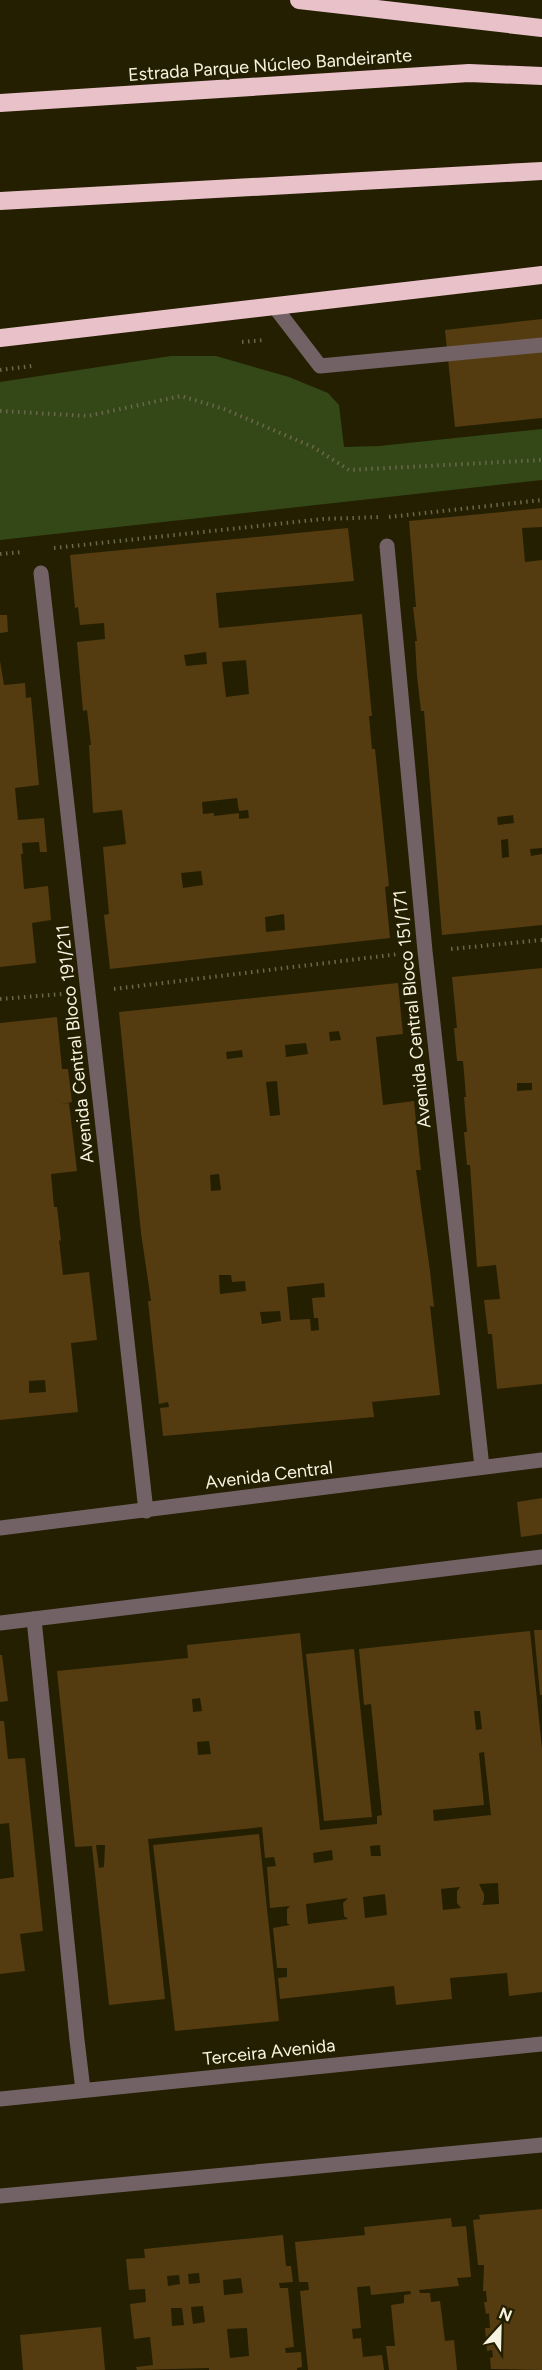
<svg xmlns="http://www.w3.org/2000/svg" width="542" height="2370" viewBox="0 0 542 2370" font-family="Figtree,sans-serif">
	<style>
		.green { fill: #334816 }
		.building { fill: #543c10; fill-rule: evenodd }
		.lines { fill: none; stroke-linecap: round; stroke-linejoin: round }
		.path { stroke: #6b674d; stroke-width: 4; stroke-dasharray: 1.5 4.5; stroke-linecap: butt }
		.minor { stroke: #726265; stroke-width: 15 }
		.highway { stroke: #e9c1c9; stroke-width: 18 }
		.labels { text-anchor: middle; dominant-baseline: central; stroke-width: 4.5; stroke-linejoin: round; paint-order: stroke }
		.street-label { font-size: 18px; fill: #f6f3e1; stroke: #241f01 }
	</style>
	<rect width="100%" height="100%" fill="#241f01"/>
	<path class="green" d="M171 356H216L289 377 328 393 339 405 344 447 379 446 542 429V480L0 540V382Z"/>
	<g class="building">
		<path d="M542 319V418L455 427 445 330Z"/>
		<path d="M542 508V527L522 528 525 562 542 560V848L530 849 531 856 542 854V925L442 935 424 711H421L417 676 415 641H417L413 607H416L409 521ZM513 815 514 823 498 825 497 817ZM508 839 509 857 502 858 501 840Z"/>
		<path d="M348 528 354 581 216 593 219 628 362 614 372 716H369L372 749H375L389 886 385 887 390 938 110 969 104 915 109 914 103 847 126 844 122 810 93 813 89 745H91L87 710 83 711 77 642 105 639 104 623 80 625 78 607 75 608 70 555ZM206 652 207 664 186 666 184 655ZM246 660 249 694 226 697 222 662ZM237 798 239 811 248 810 249 818 239 819V813L214 816V813L203 814 202 802ZM201 871 203 885 183 888 181 873ZM284 914 285 930 266 932 265 917Z"/>
		<path d="M0 615H7L8 632 0 633Z"/>
		<path d="M0 661 4 685 25 683 26 698 31 697 39 785 15 788 18 820 44 818 47 852H40L39 842 22 843 23 854H21L24 889 48 886 51 920 32 923 36 963 0 967Z"/>
		<path d="M542 968V1384L497 1389 492 1334H488L484 1300 500 1299 496 1265 477 1267 470 1165H467L464 1132H467L464 1097H466L463 1061H457L454 1028H457L452 977ZM517 1083H532V1090L517 1091Z"/>
		<path d="M398 983 403 1034 376 1037 383 1105 414 1101 421 1170H416L430 1271 434 1307 430 1306 440 1395 372 1402 374 1417 163 1436 160 1408 169 1407 168 1402 159 1404 148 1301H151L141 1233 119 1012ZM339 1031 341 1040 330 1041 329 1032ZM306 1043 308 1054 286 1057 285 1045ZM242 1050 243 1057 227 1059 226 1052ZM277 1081 280 1115 270 1116 266 1082ZM219 1174 221 1190 211 1191 210 1175ZM219 1275H231L232 1282 245 1281 246 1291 220 1294ZM324 1283 325 1297 312 1298 314 1318H318L319 1330 311 1331 310 1319 290 1320 287 1287ZM280 1311 281 1321 262 1324 260 1312Z"/>
		<path d="M57 1017 62 1069H68L72 1102 60 1104 69 1103 77 1171 51 1174 54 1207H57L61 1241 59 1240 63 1275 89 1272 97 1340 71 1343 78 1412 0 1420V1023ZM45 1380 46 1392 29 1393V1381Z"/>
		<path d="M542 1498V1534L521 1537 517 1502Z"/>
		<path d="M534 1630H542V1695H540Z"/>
		<path d="M530 1631 542 1749V1992L509 1996 507 1973 450 1978 452 1999 396 2005 394 1986 280 1999 278 1978 287 1977V1968H277L273 1928 290 1925 287 1923V1909L290 1906 270 1908 267 1867 276 1866 274 1857 265 1858 262 1827 148 1839 165 1999 109 2005 92 1846 75 1847 57 1671 188 1658 187 1645 300 1633 320 1830 377 1824V1816L382 1815 371 1704 364 1705 359 1649ZM200 1698 202 1711 193 1712 192 1699ZM474 1711H480L482 1729 476 1730ZM209 1741 211 1754 198 1755 197 1742ZM484 1752 491 1815 434 1821 433 1810 484 1805 479 1753ZM96 1845H105L104 1867 99 1868ZM380 1845 381 1856H371L370 1846ZM332 1850 333 1860 314 1863 313 1853ZM498 1883 499 1904 482 1905 484 1901V1894L479 1884ZM460 1887 457 1891V1903L461 1908 443 1910 441 1889ZM385 1894 387 1915 365 1918 363 1897ZM348 1898 343 1903 344 1916 348 1919 308 1924 306 1904Z"/>
		<path d="M354 1649 372 1817 324 1821 306 1654Z"/>
		<path d="M0 1655H2L8 1701 0 1702Z"/>
		<path d="M0 1721H4L8 1759 25 1758 43 1931 20 1934 25 1971 0 1974V1879L14 1877 9 1823 0 1824Z"/>
		<path d="M259 1834 279 2021 175 2031 153 1845Z"/>
		<path d="M542 2209V2370L491 2369 490 2358 493 2357 492 2350 487 2351 485 2328H490L489 2313 486 2314 484 2302H487L486 2291H483L484 2265H478L473 2220 480 2219 479 2215Z"/>
		<path d="M451 2218 452 2227 466 2226 471 2277 457 2278 459 2286 419 2290 420 2293H430L431 2302 440 2301 445 2341 454 2340 457 2370H389L386 2346H395L391 2305 404 2303V2295L411 2294 410 2291 371 2295 370 2286 357 2287 361 2328 352 2329 353 2339 361 2338 363 2357 382 2355 384 2370H308L300 2291 309 2290 308 2282H299L295 2242 365 2235 364 2227Z"/>
		<path d="M283 2235 286 2266H291L293 2282 279 2283 280 2288H288L294 2347 285 2348 286 2353 301 2352 302 2367 297 2368V2370H209V2368L137 2370 136 2367 153 2365 150 2337 134 2339 130 2304 146 2302 145 2289 129 2290 126 2259 145 2258 144 2249ZM199 2273 200 2283 189 2284 188 2274ZM179 2275 180 2284 168 2286 167 2276ZM241 2278 243 2293 224 2295 223 2280ZM203 2306 205 2322 193 2324 191 2307ZM171 2308H182L184 2325 172 2326ZM247 2328 249 2356 230 2358 227 2329Z"/>
		<path d="M101 2327 105 2370H23L20 2335Z"/>
	</g>
	<g class="lines">
		<g class="path">
			<path d="M242 342 264 340"/>
			<path d="M0 370 32 366"/>
			<path d="M0 411 88 416 181 396 224 409 313 447 349 470 542 460"/>
			<path d="M389 517 542 500"/>
			<path d="M54 548 323 519 381 517"/>
			<path d="M0 554 23 552"/>
			<path d="M451 949 542 940"/>
			<path d="M114 989 399 954"/>
			<path d="M0 999 62 994"/>
		</g>
		<g class="minor">
			<path d="M274 306 320 366 542 345"/>
			<path d="M387 546 425 951 482 1467"/>
			<path d="M41 573 146 1511"/>
			<path d="M0 1528 542 1460"/>
			<path d="M34 1619 77 2040 83 2090"/>
			<path d="M0 1623 542 1557"/>
			<path d="M0 2099 542 2044"/>
			<path d="M0 2196 542 2145"/>
		</g>
		<g class="highway">
			<path d="M299 0 542 28"/>
			<path d="M0 103 469 73 542 76"/>
			<path d="M0 201 542 171"/>
			<path d="M0 338 542 275"/>
		</g>
	</g>
	<g class="labels">
		<g class="street-label">
			<text transform="translate(270 65) rotate(-4)">Estrada Parque Núcleo Bandeirante</text>
			<text transform="translate(412 1009) rotate(-96)">Avenida Central Bloco 151/171</text>
			<text transform="translate(75 1044) rotate(-96)">Avenida Central Bloco 191/211</text>
			<text transform="translate(269 1475) rotate(-7)">Avenida Central</text>
			<text transform="translate(269 2052) rotate(-6)">Terceira Avenida</text>
		</g>
	</g>
	<g transform="translate(500 2328) rotate(22)" stroke="#241f01" stroke-width="4.5" paint-order="stroke">
	<path d="M0-4.5L10 22L0 15L-10 22Z" fill="#f6f3e1"/>
	<text y="-9" font-size="16" font-weight="bold" text-anchor="middle" fill="#f6f3e1">N</text>
	</g>
</svg>
